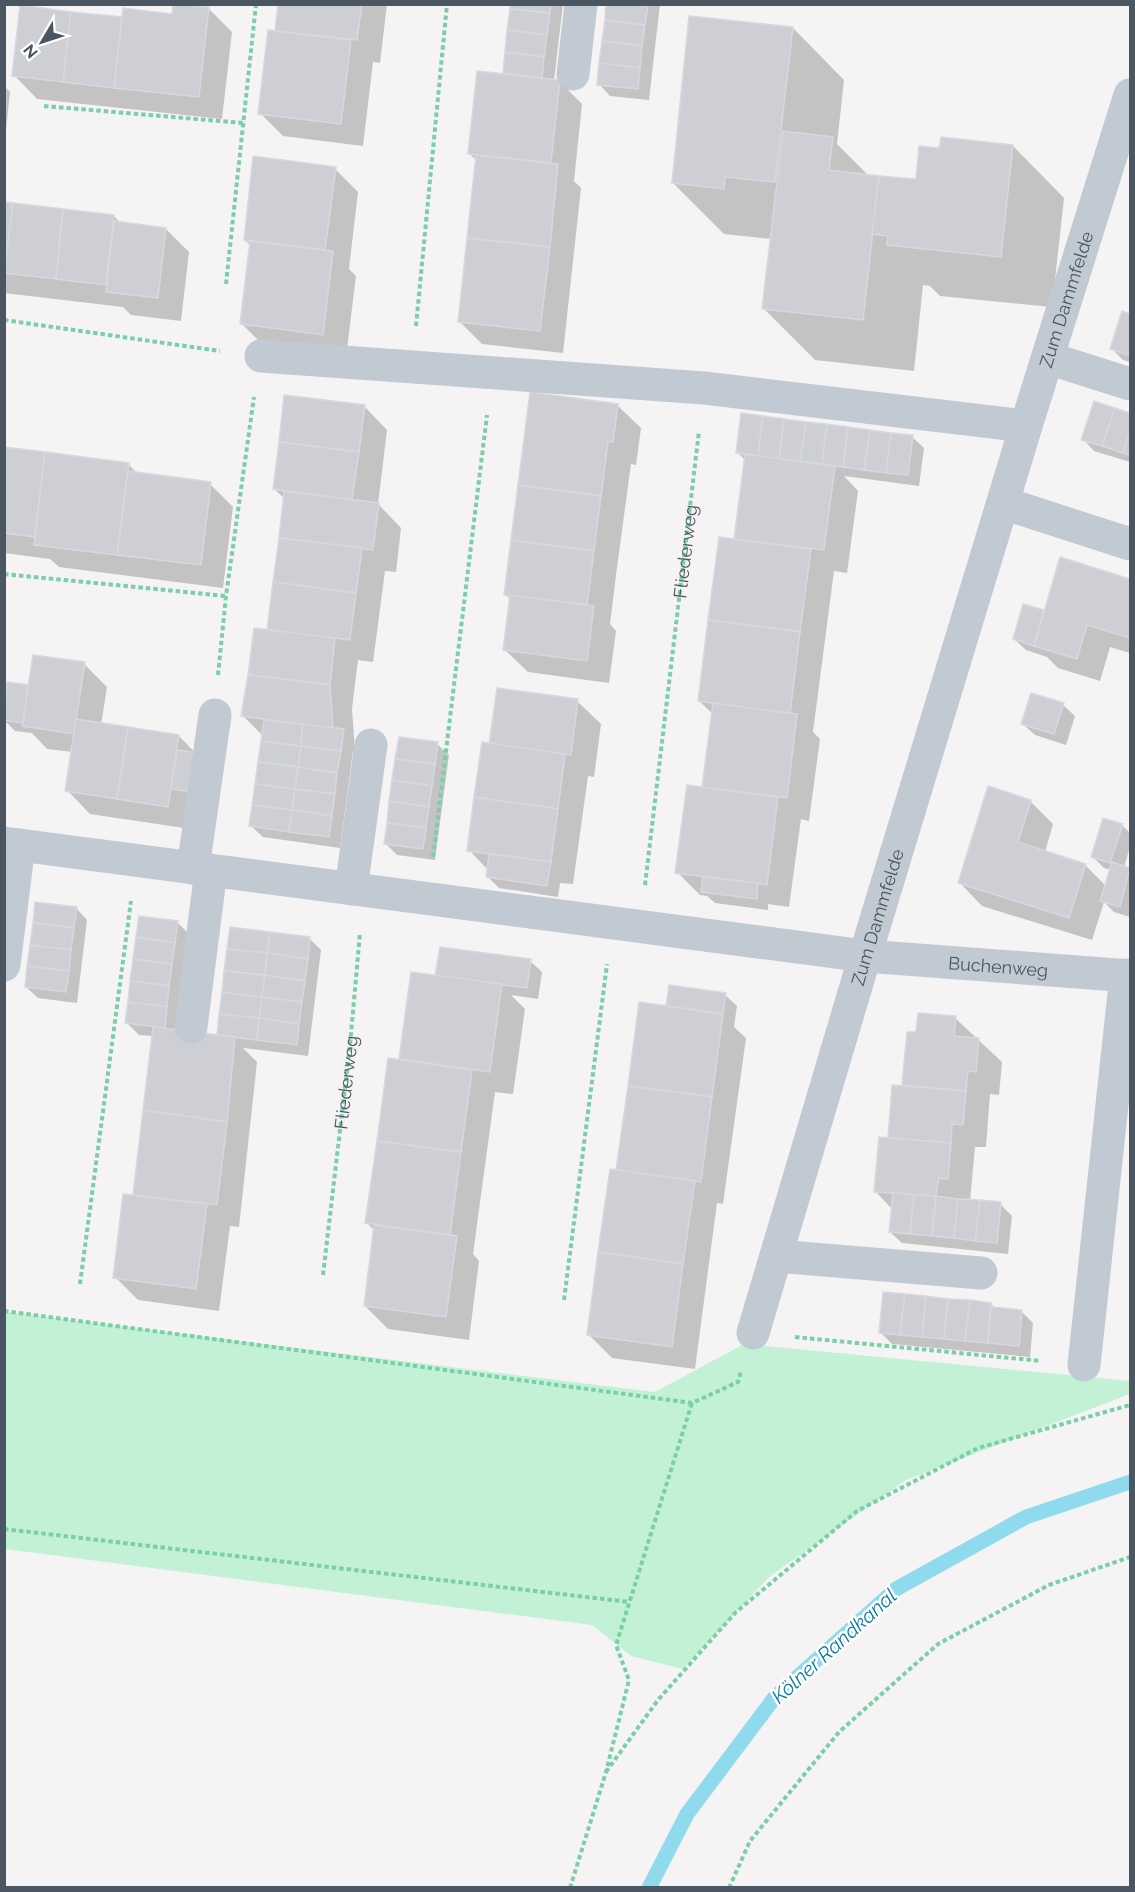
<svg xmlns="http://www.w3.org/2000/svg" width="1135" height="1892" viewBox="0 0 1135 1892" font-family="Raleway,sans-serif">
	<style>
		.green { fill: #c3f1d5 }
		.shadow { fill: #0003; fill-rule: evenodd }
		.lines { fill: none; stroke-linecap: round; stroke-linejoin: round }
		.stream { stroke: #90daee; stroke-width: 15 }
		.building { fill: #cdcfd5; stroke: #d7d9de; stroke-width: 1.5 }
		.path { stroke: #7ad0a6; stroke-width: 4; stroke-dasharray: 4.5 3; stroke-linecap: butt }
		.minor { stroke: #c1cad2; stroke-width: 33 }
		.labels { text-anchor: middle; dominant-baseline: central; stroke-width: 5; stroke-linejoin: round; paint-order: stroke }
		.street-label { font-size: 18px; fill: #4a5661; stroke: #fff }
		.water-label { font-size: 20px; font-style: italic; fill: #0c7c9b; stroke: #fff }
	</style>
	<rect width="100%" height="100%" fill="#f5f3f3"/>
	<path class="green" d="M5 1312 655 1392 744 1344 1130 1381V1394L906 1480 769 1577 683 1669 631 1656 592 1625 5 1549Z"/>
	<g class="shadow">
		<path d="M280 4H387L380 63 373 62 363 146 283 136 260 113 276 32Z"/>
		<path d="M512 4H563L554 81H559L582 104 574 181 581 188 563 353 482 344 459 321 477 161 470 154 507 76 504 73Z"/>
		<path d="M607 4H660L649 100 610 96 599 84Z"/>
		<path d="M209 9 232 32 222 119 37 99 14 75 123 19 174 16Z"/>
		<path d="M793 28 844 80 837 144 869 176 917 181 940 150 1013 146 1064 198 1052 307 940 296 930 286 923 285 914 371 815 360 763 308 771 239 724 234 673 183Z"/>
		<path d="M4 86 10 92 6 130H4Z"/>
		<path d="M335 169 358 192 349 269 356 276 346 357 265 347 242 324 251 246 245 240Z"/>
		<path d="M4 204 114 216 121 224 166 229 189 252 181 321 131 315 123 307 4 293Z"/>
		<path d="M1123 313 1130 315V362L1123 360 1112 349Z"/>
		<path d="M1095 403 1130 415V462L1094 451 1083 439Z"/>
		<path d="M617 405 641 428 636 465 631 464 616 575 610 624 616 631 609 683 528 672 504 649 511 600 505 594Z"/>
		<path d="M364 406 387 430 378 504 401 528 396 572 385 571 373 662 358 660 352 709 355 751H353L340 848 263 837 251 826 263 736 243 716 268 631 285 499 274 489Z"/>
		<path d="M912 437 924 448 919 486 844 476 858 491 847 573 834 571 813 732 820 739 809 821 801 819 789 907 768 904V910L715 903 707 896 700 895 677 872 703 789 713 714 699 701 735 540 746 461 738 453Z"/>
		<path d="M4 448 128 464 138 474 210 484 233 507 223 588 59 567 50 559 4 553Z"/>
		<path d="M1061 559 1130 581V653L1110 647 1100 681 1058 668 1047 657 1026 650 1014 639 1043 611 1045 613Z"/>
		<path d="M84 664 107 687 101 725 179 736 208 766 191 829 90 814 67 790 73 752 47 749 32 733 15 731 4 720 8 683 30 688ZM26 694H29L23 709Z"/>
		<path d="M577 701 601 724 594 777 588 776 573 884 560 883 558 897 499 888 488 877V870L469 850 490 745Z"/>
		<path d="M1063 705 1075 716 1066 745 1035 735 1023 724Z"/>
		<path d="M437 744 449 755 435 860 397 855 386 844Z"/>
		<path d="M1030 801 1053 824 1045 852 1086 866 1106 886 1111 870 1104 868 1092 856 1122 825 1130 833V846L1124 868 1130 870V917L1114 912 1104 902 1092 940 982 906 959 882Z"/>
		<path d="M76 908 87 920 77 1003 38 998 26 987Z"/>
		<path d="M177 922 189 934 177 1032 218 1037 310 939 321 950 308 1056 243 1048 257 1062 239 1227 230 1226 219 1311 138 1300 115 1277 134 1196 154 1036 139 1035 127 1023Z"/>
		<path d="M530 961 542 972 538 999 511 995 525 1009 513 1094 495 1092 473 1254 479 1261 469 1340 388 1329 365 1306 375 1231 367 1223 400 1061 412 974 437 977Z"/>
		<path d="M725 995 737 1006 734 1027 746 1038 723 1204 717 1203 695 1369 612 1358 589 1335 617 1172 667 1008Z"/>
		<path d="M955 1018 1002 1062 999 1095 990 1094 986 1147H975L970 1201 1000 1204 1012 1216 1008 1254 902 1243 890 1232 892 1209 876 1192 903 1087 908 1034H917Z"/>
		<path d="M991 1304 996 1309 1021 1311 1033 1323 1030 1357 892 1344 881 1333Z"/>
	</g>
	<g class="lines">
		<path class="stream" d="M649 1888 687 1814 775 1697 896 1589 1026 1517 1130 1482"/>
	</g>
	<g class="building">
		<path d="M173 4 209 7 199 97 114 88 123 8 172 14Z"/>
		<path d="M278 4H362L357 40 275 31Z"/>
		<path d="M510 4H551L550 13 510 9Z"/>
		<path d="M606 4H648L645 25 605 20Z"/>
		<path d="M20 5 71 12 63 82 12 76Z"/>
		<path d="M510 9 550 13 547 35 507 30Z"/>
		<path d="M71 12 122 17 114 88 63 82Z"/>
		<path d="M689 16 793 27 775 182 725 177 724 189 672 183Z"/>
		<path d="M605 20 645 25 642 46 602 41Z"/>
		<path d="M268 30 351 40 341 124 258 114Z"/>
		<path d="M507 30 547 35 544 57 505 52Z"/>
		<path d="M602 41 642 46 640 68 599 63Z"/>
		<path d="M505 52 544 57 542 78 503 73Z"/>
		<path d="M599 63 640 68 638 89 597 85Z"/>
		<path d="M477 71 560 80 551 163 468 154Z"/>
		<path d="M783 131 833 137 829 170 879 176 863 320 762 309Z"/>
		<path d="M941 137 1013 145 1001 257 887 245 888 236 872 234 879 176 916 179 919 146 939 148Z"/>
		<path d="M476 155 558 164 550 247 467 238Z"/>
		<path d="M253 156 336 167 325 250 244 240Z"/>
		<path d="M4 202 13 203 4 272Z"/>
		<path d="M13 203 63 209 56 279 4 273Z"/>
		<path d="M63 209 114 215 106 285 56 279Z"/>
		<path d="M114 221 166 228 158 298 106 292Z"/>
		<path d="M467 238 550 247 540 331 458 322Z"/>
		<path d="M250 241 333 251 323 335 240 324Z"/>
		<path d="M1122 311 1130 314V356L1110 349Z"/>
		<path d="M530 392 618 404 613 442H608L601 496 518 485Z"/>
		<path d="M284 395 365 405 359 452 279 442Z"/>
		<path d="M1094 401 1115 408 1102 446 1081 440Z"/>
		<path d="M1115 408 1130 413V430L1123 453 1102 446Z"/>
		<path d="M741 413 763 416 758 456 736 453Z"/>
		<path d="M763 416 784 419 779 459 758 456Z"/>
		<path d="M784 419 806 422 800 461 779 459Z"/>
		<path d="M806 422 827 424 822 464 800 461Z"/>
		<path d="M827 424 848 427 843 467 822 464Z"/>
		<path d="M848 427 870 430 864 470 843 467Z"/>
		<path d="M870 430 891 433 886 473 864 470Z"/>
		<path d="M1130 430V455L1123 453Z"/>
		<path d="M891 433 913 435 908 475 886 473Z"/>
		<path d="M279 442 359 452 352 500 273 489Z"/>
		<path d="M4 447 45 452 35 537 4 533Z"/>
		<path d="M45 452 129 463 117 555 34 545Z"/>
		<path d="M745 454 835 466 824 550 734 539Z"/>
		<path d="M128 471 211 482 201 565 117 555Z"/>
		<path d="M518 485 601 496 594 551 511 540Z"/>
		<path d="M284 491 379 503 373 550 279 538Z"/>
		<path d="M719 537 811 549 800 632 708 620Z"/>
		<path d="M279 538 362 548 356 593 273 582Z"/>
		<path d="M511 540 594 551 587 605 504 595Z"/>
		<path d="M1060 557 1130 579V638L1087 625 1077 659 1034 646Z"/>
		<path d="M273 582 356 593 350 640 267 630Z"/>
		<path d="M510 595 594 606 587 661 503 650Z"/>
		<path d="M1023 604 1044 610 1034 646 1013 639Z"/>
		<path d="M708 620 800 632 790 714 698 701Z"/>
		<path d="M254 628 335 638 330 685 248 675Z"/>
		<path d="M33 655 85 662 74 734 22 726Z"/>
		<path d="M248 675 330 685 333 729 241 716Z"/>
		<path d="M7 682 28 685 23 723 4 720Z"/>
		<path d="M497 688 578 699 571 755 489 744Z"/>
		<path d="M1031 693 1064 703 1054 734 1021 724Z"/>
		<path d="M713 703 797 714 787 798 702 787Z"/>
		<path d="M76 719 128 727 117 799 65 791Z"/>
		<path d="M264 720 303 724 301 746 261 741Z"/>
		<path d="M303 724 344 729 341 751 301 746Z"/>
		<path d="M128 727 179 735 168 807 117 799Z"/>
		<path d="M399 737 438 742 435 764 395 759Z"/>
		<path d="M261 741 301 746 298 767 258 762Z"/>
		<path d="M482 742 565 754 558 809 474 797Z"/>
		<path d="M301 746 341 751 337 773 298 767Z"/>
		<path d="M177 750 197 753 192 792 171 789Z"/>
		<path d="M395 759 435 764 432 786 392 780Z"/>
		<path d="M258 762 298 767 295 789 255 784Z"/>
		<path d="M298 767 337 773 335 794 295 789Z"/>
		<path d="M392 780 432 786 429 807 389 801Z"/>
		<path d="M255 784 295 789 292 810 252 805Z"/>
		<path d="M687 785 778 797 767 885 675 873Z"/>
		<path d="M988 786 1031 800 1018 842 1086 864 1069 918 958 883Z"/>
		<path d="M295 789 335 794 332 816 292 810Z"/>
		<path d="M474 797 558 809 551 862 467 851Z"/>
		<path d="M389 801 429 807 426 828 387 823Z"/>
		<path d="M252 805 292 810 289 832 249 826Z"/>
		<path d="M292 810 332 816 329 837 289 832Z"/>
		<path d="M1103 818 1123 824 1110 863 1091 857Z"/>
		<path d="M387 823 426 828 423 849 384 844Z"/>
		<path d="M489 854 551 862 547 886 486 877Z"/>
		<path d="M1112 862 1130 868 1120 907 1100 901Z"/>
		<path d="M703 877 758 883 757 899 701 892Z"/>
		<path d="M35 902 77 907 74 928 33 923Z"/>
		<path d="M139 916 178 921 175 943 136 937Z"/>
		<path d="M33 923 74 928 71 950 30 945Z"/>
		<path d="M230 927 270 932 267 953 227 949Z"/>
		<path d="M270 932 310 937 308 959 267 953Z"/>
		<path d="M136 937 175 943 172 964 133 959Z"/>
		<path d="M30 945 71 950 69 971 27 966Z"/>
		<path d="M440 947 531 959 527 988 435 976Z"/>
		<path d="M227 949 267 953 265 975 224 971Z"/>
		<path d="M267 953 308 959 305 981 265 975Z"/>
		<path d="M133 959 172 964 169 986 130 981Z"/>
		<path d="M27 966 69 971 66 992 25 987Z"/>
		<path d="M224 971 265 975 262 997 222 992Z"/>
		<path d="M411 972 502 984 490 1072 399 1059Z"/>
		<path d="M265 975 305 981 302 1002 262 997Z"/>
		<path d="M130 981 169 986 167 1007 128 1002Z"/>
		<path d="M669 985 726 993 723 1014 666 1006Z"/>
		<path d="M222 992 262 997 259 1018 219 1014Z"/>
		<path d="M262 997 302 1002 299 1024 259 1018Z"/>
		<path d="M128 1002 167 1007 165 1028 125 1023Z"/>
		<path d="M639 1002 723 1014 712 1097 628 1086Z"/>
		<path d="M918 1013 956 1016 954 1036 979 1038 976 1072 968 1071 966 1091 902 1085 907 1032H916Z"/>
		<path d="M219 1014 259 1018 257 1040 217 1035Z"/>
		<path d="M259 1018 299 1024 297 1045 257 1040Z"/>
		<path d="M153 1027 235 1037 227 1122 143 1110Z"/>
		<path d="M388 1058 472 1070 461 1152 377 1141Z"/>
		<path d="M892 1085 966 1091 963 1125 952 1124 951 1143 888 1138Z"/>
		<path d="M628 1086 712 1097 701 1182 616 1170Z"/>
		<path d="M143 1110 227 1122 217 1205 133 1195Z"/>
		<path d="M879 1137 951 1143 948 1179 939 1178 936 1196 874 1192Z"/>
		<path d="M377 1141 461 1152 450 1235 365 1223Z"/>
		<path d="M610 1169 695 1181 683 1264 598 1252Z"/>
		<path d="M893 1192 914 1195 910 1234 889 1232Z"/>
		<path d="M123 1194 207 1204 196 1289 113 1278Z"/>
		<path d="M914 1195 936 1196 932 1236 910 1234Z"/>
		<path d="M936 1196 958 1199 954 1238 932 1236Z"/>
		<path d="M958 1199 980 1200 975 1241 954 1238Z"/>
		<path d="M980 1200 1001 1202 997 1243 975 1241Z"/>
		<path d="M374 1225 457 1236 446 1317 364 1306Z"/>
		<path d="M598 1252 683 1264 672 1347 587 1335Z"/>
		<path d="M883 1292 905 1294 900 1335 879 1333Z"/>
		<path d="M905 1294 926 1296 922 1337 900 1335Z"/>
		<path d="M926 1296 948 1299 944 1339 922 1337Z"/>
		<path d="M948 1299 970 1300 965 1341 944 1339Z"/>
		<path d="M970 1300 991 1303 988 1343 965 1341Z"/>
		<path d="M991 1307 1022 1310 1019 1346 988 1343Z"/>
	</g>
	<g class="lines">
		<g class="path">
			<path d="M44 106 243 123"/>
			<path d="M226 284 256 4"/>
			<path d="M4 320 220 351"/>
			<path d="M416 326 447 4"/>
			<path d="M4 574 226 596"/>
			<path d="M218 675 226 596 254 397"/>
			<path d="M433 857 487 415"/>
			<path id="s1" d="M645 885 699 431"/>
			<path id="s2" d="M323 1275 350 1045 360 933"/>
			<path d="M80 1284 131 901"/>
			<path d="M564 1300 607 964"/>
			<path d="M4 1311 692 1403 738 1382 741 1371"/>
			<path d="M795 1337 1041 1361"/>
			<path d="M4 1529 629 1602"/>
			<path d="M606 1772 658 1700 735 1613 857 1511 978 1448 1130 1405"/>
			<path d="M570 1888 606 1772 629 1680 616 1645 692 1403"/>
			<path d="M729 1888 750 1841 839 1732 938 1644 1049 1585 1130 1557"/>
		</g>
		<g class="minor">
			<path d="M573 74 581 4"/>
			<path d="M261 356 704 388 1026 426"/>
			<path d="M1048 358 1130 384"/>
			<path d="M1003 503 1130 544"/>
			<path id="s3" d="M4 843 865 956 1130 976"/>
			<path d="M193 868 215 715"/>
			<path d="M351 889 371 745"/>
			<path d="M4 965 19 845"/>
			<path d="M191 1027 211 870"/>
			<path d="M776 1256 981 1273"/>
			<path id="s4" d="M753 1333 865 956 1026 426 1130 95"/>
			<path d="M1084 1365 1126 975"/>
		</g>
	</g>
	<g class="labels">
		<g class="street-label">
			<text stroke="none"><textPath href="#s4" startOffset="1080">Zum Dammfelde</textPath></text>
			<text stroke="none"><textPath href="#s1" startOffset="336">Fliederweg</textPath></text>
			<text stroke="none"><textPath href="#s4" startOffset="434">Zum Dammfelde</textPath></text>
			<text stroke="none"><textPath href="#s3" startOffset="1002">Buchenweg</textPath></text>
			<text stroke="none"><textPath href="#s2" startOffset="194">Fliederweg</textPath></text>
		</g>
		<g class="water-label">
			<text transform="translate(834 1646) rotate(-42)">Kölner Randkanal</text>
		</g>
	</g>
	<rect width="1135" height="1892" fill="none" stroke="#4a5661" stroke-width="12"/>
	<g transform="translate(42 42) rotate(231)" stroke="#ffffff" stroke-width="4.5" paint-order="stroke">
	<path d="M0-4.5L10 22L0 15L-10 22Z" fill="#4a5661"/>
	<text y="-9" font-size="16" font-weight="bold" text-anchor="middle" fill="#4a5661">N</text>
	</g>
</svg>
